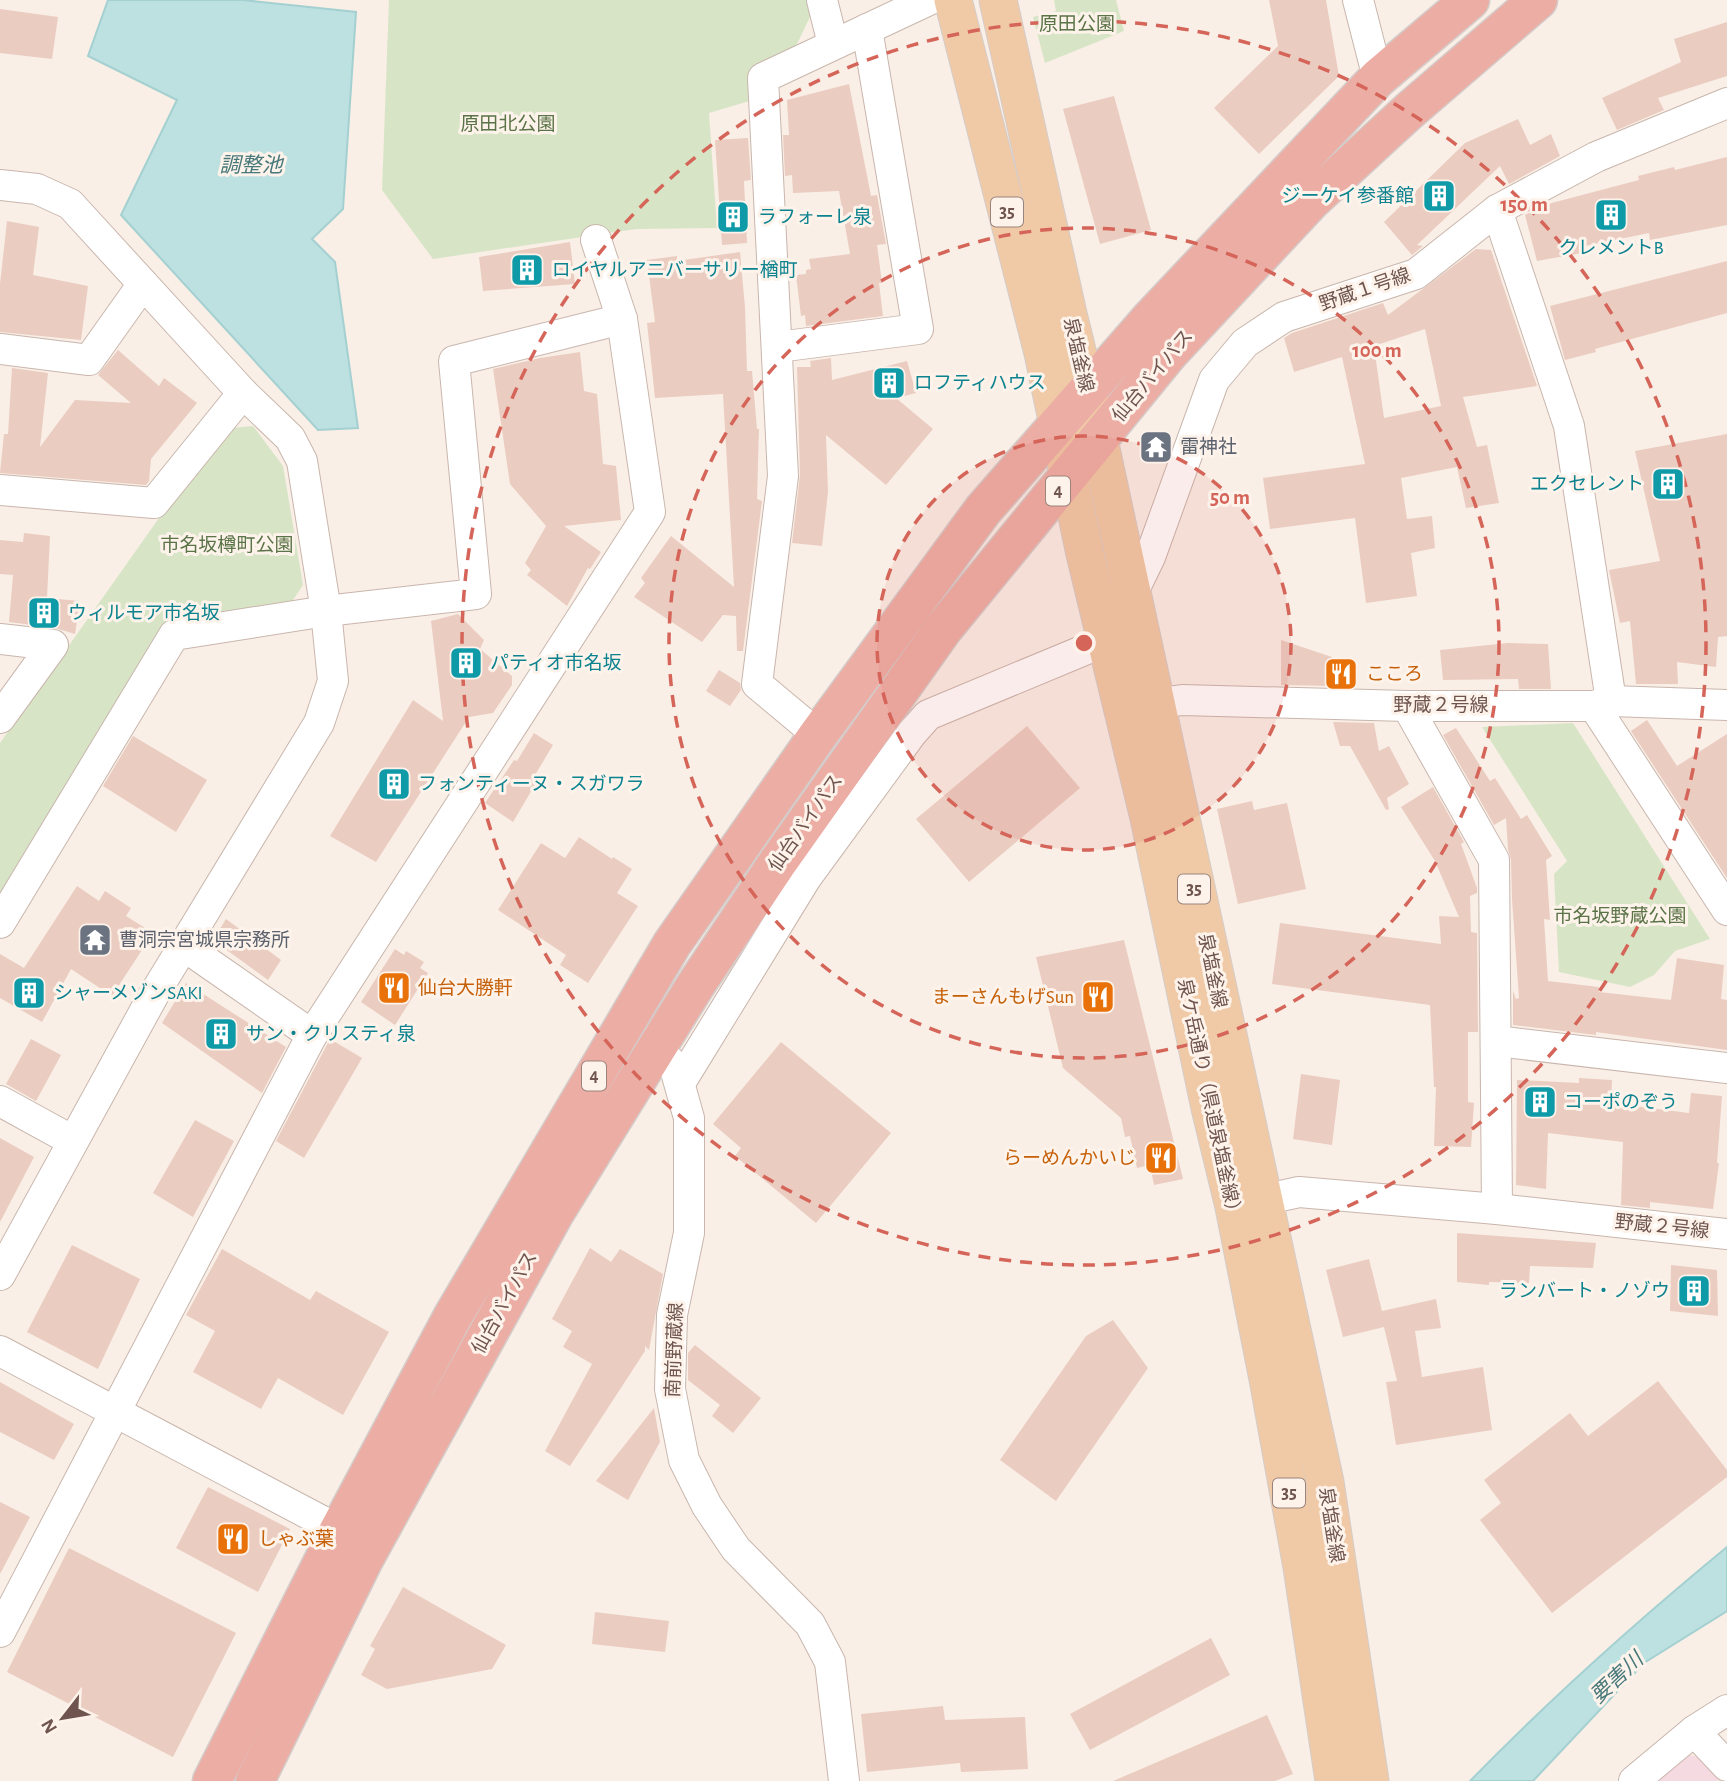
<svg xmlns="http://www.w3.org/2000/svg" width="1727" height="1781" viewBox="0 0 1727 1781" font-family="'Alegreya Sans','Noto Sans JP',sans-serif">
	<style>
		.medical { fill: #f6dae1 }
		.green { fill: #d7e5c6 }
		.water { fill: #bde0e0; stroke: #a4d0d1; stroke-width: 2 }
		.building { fill: #ebccc1; fill-rule: evenodd }
		.lines { fill: none; stroke-linecap: round; stroke-linejoin: round }
		.minor-casing { stroke: #c9b6ad; stroke-width: 32 }
		.major-casing { stroke: #d4ccca; stroke-width: 39 }
		.highway-casing { stroke: #d4ccca; stroke-width: 41 }
		.minor { stroke: #fff; stroke-width: 30 }
		.major { stroke: #f0caa6; stroke-width: 37 }
		.highway { stroke: #ecada4; stroke-width: 38 }
		.ring { fill: none; stroke: #d56459; stroke-width: 3.5; stroke-dasharray: 12 9 }
		.labels { text-anchor: middle; dominant-baseline: central; stroke-width: 6; stroke-linejoin: round; paint-order: stroke }
		.shield { fill: #fdf3eb; stroke: #9a847d; stroke-width: 2 }
		.shield-label { font-size: 18px; font-weight: bold; fill: #6f554e }
		.park-label { font-size: 19px; fill: #5b7447; stroke: #fdf3eb }
		.culture-label { font-size: 19px; fill: #0d838f; stroke: #fdf3eb; text-anchor: start }
		.street-label { font-size: 19px; fill: #6f554e; stroke: #fdf3eb }
		.worship-label { font-size: 19px; fill: #5b616d; stroke: #fdf3eb; text-anchor: start }
		.food-label { font-size: 19px; fill: #c56008; stroke: #fdf3eb; text-anchor: start }
		.water-label { font-size: 21px; font-style: italic; fill: #47787a; stroke: #fdf3eb }
		.centre { fill: #d56459; stroke: #fdf3eb; stroke-width: 3.5 }
		.ring-label { font-size: 21px; text-anchor: middle; font-weight: bold; fill: #d56459; stroke: #fdf3eb; stroke-width: 6; stroke-linejoin: round; paint-order: stroke }
	</style>
	<rect width="100%" height="100%" fill="#f9efe6"/>
	<path class="medical" d="M1682 1753 1698 1757 1720 1781H1654Z"/>
	<g class="green">
		<path d="M389 0H806L811 15 795 48 753 100 709 113 717 228 636 229 433 259 382 190Z"/>
		<path d="M1054 0H1116L1124 31 1045 63 1033 17 1056 11Z"/>
		<path d="M253 426 283 466 303 585 291 603 161 634 0 894V743L159 518 233 428Z"/>
		<path d="M1573 723 1710 939 1675 951 1654 975 1630 987 1559 972 1554 874 1567 861 1482 727Z"/>
	</g>
	<g class="water">
		<path d="M108 0H243L356 12 343 209 312 239 335 262 358 428 318 430 121 215 177 100 88 56Z"/>
		<path d="M1727 1547V1611L1644 1663 1533 1781H1470C1551 1698 1637 1621 1727 1547Z"/>
	</g>
	<g class="building">
		<path d="M1269 0H1326L1339 76 1259 154 1214 108 1278 46Z"/>
		<path d="M0 9 58 17 52 59 0 53Z"/>
		<path d="M1727 22V76L1658 98 1664 110 1617 130 1602 98 1681 62 1674 39Z"/>
		<path d="M849 84 871 196 877 195 886 244 877 245 882 283H879L883 316 806 326 805 315 801 316 796 275 806 274V270L811 269 809 259 850 254 839 191 793 193 792 175 785 176 783 135H789L787 100Z"/>
		<path d="M1114 96 1151 230 1100 244 1063 109Z"/>
		<path d="M1518 119 1530 145 1551 134 1560 156 1509 184 1500 166 1417 245 1423 246 1412 255 1384 222 1465 143Z"/>
		<path d="M748 138 751 180 744 181 747 243 722 245 715 140Z"/>
		<path d="M1727 157V225L1650 240 1649 233 1580 247 1582 253 1537 261 1525 215 1544 205 1639 180 1638 176 1674 167 1675 170Z"/>
		<path d="M7 221 39 227 33 275 88 286 81 340 0 332V284Z"/>
		<path d="M570 242 575 284 483 291 479 257Z"/>
		<path d="M1476 249 1491 250 1537 386 1463 397 1477 447 1487 445 1499 503 1466 508 1457 467 1401 478 1407 519 1432 516 1435 548 1411 553 1417 596 1366 603 1355 518 1270 529 1263 478 1365 464 1342 357 1294 372 1284 338 1292 333 1383 303 1388 315ZM1425 329 1441 406 1384 418 1374 346Z"/>
		<path d="M740 252 745 307 747 371H752L757 429H759L757 499 762 501 743 651H737L736 616 723 615 702 642 634 597 645 583 641 578 671 536 734 587 723 394 655 398 647 323 655 322 647 260 677 256V261Z"/>
		<path d="M1727 261V313L1595 349 1596 352 1565 360 1550 306Z"/>
		<path d="M118 350 159 386 164 378 197 403 151 459 149 481 146 485 0 473 4 434H8L12 368 48 373 40 447 75 400 131 403 98 375Z"/>
		<path d="M580 352 584 391 597 394 603 464 616 466 621 520 564 526 601 552 590 569 588 568 567 606 527 575 531 570 525 563 546 526 510 484 493 369 540 358Z"/>
		<path d="M831 358 832 380 907 361 916 393 896 398 933 429 886 485 826 435 828 492 822 546 792 543 800 475 797 367H811L810 361Z"/>
		<path d="M1727 434V636L1718 637 1716 667 1677 662 1678 684H1636L1630 621 1620 623 1609 570 1660 561 1635 451Z"/>
		<path d="M24 533 50 536 47 598 80 601 75 634 55 628 9 622 13 575 0 574V540L23 542Z"/>
		<path d="M458 614 484 640 480 649 512 676V685L493 713 469 717 376 862 330 836 413 700 443 721 431 621Z"/>
		<path d="M1281 640 1332 657 1331 686 1281 685Z"/>
		<path d="M1508 643 1548 644 1551 689H1519L1518 679 1443 680 1440 650Z"/>
		<path d="M719 670 740 683 741 690 730 706 706 691Z"/>
		<path d="M1647 720 1677 766 1727 734V878L1631 731Z"/>
		<path d="M1333 722 1374 723 1379 751 1389 746 1409 784 1387 798 1389 809 1386 810 1350 746H1340Z"/>
		<path d="M1027 726 1080 788 969 882 916 819Z"/>
		<path d="M1456 728 1490 781 1495 778 1521 819 1527 815 1552 856 1546 860 1550 920 1544 919 1548 981 1599 987V992L1671 1000 1677 958 1724 965 1721 999 1727 1000V1050L1596 1032V1035L1513 1025V991L1516 999 1519 998 1512 899 1511 860 1508 849 1506 818 1494 825 1443 735Z"/>
		<path d="M534 733 553 745 535 775 539 778 513 822 485 803 514 760 517 761Z"/>
		<path d="M133 736 207 780 176 832 103 786Z"/>
		<path d="M1433 787 1464 842 1461 844 1477 888V893L1470 896 1471 932 1477 933 1478 1032H1468V1102L1474 1103 1471 1147 1434 1146 1436 1087H1434L1430 1005 1272 984 1280 923 1441 944 1439 916 1459 917 1435 861 1401 807Z"/>
		<path d="M1252 801 1254 810 1287 803 1306 889 1238 904 1217 809Z"/>
		<path d="M579 837 612 859 613 857 632 869 617 893 638 906 588 983 560 965 566 955 498 910 541 843 565 858Z"/>
		<path d="M77 886 99 901 105 891 131 908 126 916 153 933 112 996 71 969 42 1022 0 998V954L24 968Z"/>
		<path d="M226 919 281 960 268 980 213 940Z"/>
		<path d="M1124 940 1183 1179 1154 1185 1150 1165 1137 1168 1130 1136 1125 1137 1121 1118 1063 1068 1036 957Z"/>
		<path d="M395 949 404 955 406 951 424 962 420 968 428 973 395 1025 361 1002Z"/>
		<path d="M186 983 286 1047 262 1093 162 1023Z"/>
		<path d="M31 1039 61 1055 36 1101 6 1084Z"/>
		<path d="M330 1039 362 1058 304 1158 276 1141Z"/>
		<path d="M781 1042 891 1133 816 1223 735 1156 741 1148 713 1124Z"/>
		<path d="M1301 1074 1340 1080 1332 1145 1293 1139Z"/>
		<path d="M1579 1078 1612 1080 1611 1103 1689 1113 1691 1093 1722 1096 1717 1163H1719L1713 1209 1650 1202V1208L1621 1205 1623 1142 1548 1133 1546 1189 1516 1185 1517 1080 1579 1083Z"/>
		<path d="M195 1120 234 1141 193 1217 153 1193Z"/>
		<path d="M0 1138 34 1157 0 1222Z"/>
		<path d="M1457 1233 1596 1243 1593 1268 1530 1266 1529 1283 1489 1282V1285L1457 1282Z"/>
		<path d="M72 1245 140 1279 98 1369 27 1332Z"/>
		<path d="M590 1248 611 1262 620 1249 663 1274 649 1350 645 1346V1351L570 1466 545 1451 592 1364 563 1347 572 1331 552 1319Z"/>
		<path d="M222 1249 310 1300 316 1291 389 1332 343 1415 278 1378 261 1409 193 1372 215 1331 186 1315Z"/>
		<path d="M1369 1259 1382 1311 1436 1299 1441 1328 1415 1331 1422 1377 1483 1367 1492 1430 1396 1445 1386 1382 1397 1381 1384 1327 1343 1337 1326 1270Z"/>
		<path d="M1671 1265 1717 1270 1718 1316 1670 1311Z"/>
		<path d="M1113 1320 1148 1368 1056 1501 1000 1460 1086 1336Z"/>
		<path d="M695 1345 761 1398 733 1433 712 1416 720 1405 688 1380V1353Z"/>
		<path d="M1658 1381 1727 1470V1477L1552 1613 1480 1520 1501 1503 1484 1480 1570 1413 1588 1436Z"/>
		<path d="M0 1382 74 1424 54 1460 0 1432Z"/>
		<path d="M654 1408 660 1442 628 1500 596 1481Z"/>
		<path d="M208 1487 290 1529 258 1592 176 1548Z"/>
		<path d="M0 1502 30 1517 0 1574Z"/>
		<path d="M69 1548 236 1633 173 1757 7 1672Z"/>
		<path d="M403 1587 506 1645 492 1669 387 1689 361 1675 375 1649 370 1646Z"/>
		<path d="M595 1612 669 1621 665 1652 592 1644Z"/>
		<path d="M1211 1638 1230 1675 1090 1750 1070 1714Z"/>
		<path d="M943 1706 945 1720 1025 1717 1028 1769 961 1772 960 1763 867 1772 861 1714Z"/>
		<path d="M1267 1715 1293 1774 1275 1781H1113Z"/>
	</g>
	<g class="lines">
		<defs>
			<g id="minor">
				<path d="M822 0 833 44"/>
				<path d="M1358 0 1378 78"/>
				<path d="M0 185 37 189 70 204 243 393 290 438 302 461 326 611 333 681 319 723 153 996 0 1275"/>
				<path d="M1497 210 1569 426 1611 701"/>
				<path d="M778 347 918 329 867 29"/>
				<path d="M0 349 89 360 143 284"/>
				<path d="M0 490 154 503 243 393"/>
				<path d="M1132 594 1150 557 1214 380 1245 343 1284 317 1416 274 1497 210 1596 157 1727 103"/>
				<path d="M0 639 53 645 0 718"/>
				<path d="M1155 704 1182 700 1407 706H1594L1611 701 1727 705"/>
				<path d="M1407 706 1494 860 1497 1209"/>
				<path d="M1594 706 1727 910"/>
				<path d="M818 735 757 684 783 476 763 78 929 0"/>
				<path d="M0 923 174 635 326 611 476 594 454 361 622 319"/>
				<path d="M184 946 312 1035"/>
				<path d="M1496 1041 1727 1068"/>
				<path d="M654 1048 674 1065 689 1118V1233L672 1315 670 1389 684 1460 707 1506 736 1549 810 1624 830 1662 844 1781"/>
				<path d="M680 1083 806 878 912 733 928 715 1106 641"/>
				<path d="M0 1101 73 1141"/>
				<path d="M1244 1204 1299 1192 1497 1209 1727 1234"/>
				<path d="M0 1351 339 1530"/>
				<path d="M0 1632 312 1035 650 512 622 319 596 240"/>
				<path d="M1694 1731 1727 1766"/>
				<path d="M1634 1781 1694 1731 1727 1710"/>
			</g>
			<g id="major">
				<path d="M953 0 1043 353 1085 554 1149 818 1210 1108 1234 1207 1268 1379 1302 1567 1334 1781"/>
				<path d="M998 0 1068 314 1099 440 1325 1482 1370 1781"/>
			</g>
			<g id="highway">
				<path d="M212 1781 339 1530 453 1316 672 944 818 735 983 510 1151 318 1378 78 1470 0"/>
				<path d="M255 1781 364 1559 554 1214 695 986 778 862 943 629 1169 353 1311 201 1409 111 1538 0"/>
			</g>
		</defs>
		<use href="#minor" class="minor-casing"/>
		<use href="#major" class="major-casing"/>
		<use href="#highway" class="highway-casing"/>
		<use href="#minor" class="minor"/>
		<use href="#major" class="major"/>
		<use href="#highway" class="highway"/>
	</g>
	<circle cx="1084" cy="643" r="207" fill="#d56459" fill-opacity=".12"/>
	<g class="ring">
		<circle cx="1084" cy="643" r="207"/>
		<circle cx="1084" cy="643" r="415"/>
		<circle cx="1084" cy="643" r="622"/>
	</g>
	<defs>
		<symbol id="building-square" viewBox="-11 -11 22 22"><rect x="-9" y="-9" width="18" height="18" rx="4" fill="#0f9aa8" stroke="#fdf3eb"/><path d="M-4-6H4V6H1V3H-1V6H-4ZM-2.5-4.3h1.7v1.8h-1.7ZM.8-4.3h1.7v1.8H.8ZM-2.5-1h1.7V.8h-1.7ZM.8-1h1.7V.8H.8Z" fill="#fff"/></symbol>
		<symbol id="temple-square" viewBox="-11 -11 22 22"><rect x="-9" y="-9" width="18" height="18" rx="4" fill="#6b7280" stroke="#fdf3eb"/><path d="M0-6L5-2H3V0L6.5 2.5H4V6H1.5V3h-3V6H-4V2.5H-6.5L-3 0V-2H-5Z" fill="#fff"/></symbol>
		<symbol id="restaurant-square" viewBox="-11 -11 22 22"><rect x="-9" y="-9" width="18" height="18" rx="4" fill="#e8710a" stroke="#fdf3eb"/><path d="M-5-6h1v4h1v-4h1v4h1v-4h1v5L-1.5 .5V6h-2V.5L-5-1ZM5-6V6H3V1.5H1.5Q1.5-4 5-6Z" fill="#fff"/></symbol>
	</defs>
	<g fill-rule="evenodd">
		<use href="#building-square" x="1420" y="177" width="38" height="38"/>
		<use href="#building-square" x="1592" y="196" width="38" height="38"/>
		<use href="#building-square" x="714" y="198" width="38" height="38"/>
		<use href="#building-square" x="508" y="251" width="38" height="38"/>
		<use href="#building-square" x="870" y="364" width="38" height="38"/>
		<use href="#temple-square" x="1137" y="428" width="38" height="38"/>
		<use href="#building-square" x="1649" y="465" width="38" height="38"/>
		<use href="#building-square" x="25" y="594" width="38" height="38"/>
		<use href="#building-square" x="447" y="644" width="38" height="38"/>
		<use href="#restaurant-square" x="1322" y="655" width="38" height="38"/>
		<use href="#building-square" x="375" y="765" width="38" height="38"/>
		<use href="#temple-square" x="76" y="921" width="38" height="38"/>
		<use href="#restaurant-square" x="375" y="969" width="38" height="38"/>
		<use href="#building-square" x="10" y="974" width="38" height="38"/>
		<use href="#restaurant-square" x="1079" y="978" width="38" height="38"/>
		<use href="#building-square" x="202" y="1015" width="38" height="38"/>
		<use href="#building-square" x="1521" y="1083" width="38" height="38"/>
		<use href="#restaurant-square" x="1142" y="1139" width="38" height="38"/>
		<use href="#building-square" x="1675" y="1272" width="38" height="38"/>
		<use href="#restaurant-square" x="214" y="1520" width="38" height="38"/>
	</g>
	<g class="labels">
		<g class="shield">
			<rect x="991" y="197.5" width="32" height="29" rx="5"/>
			<rect x="1046" y="476.5" width="24" height="29" rx="5"/>
			<rect x="1178" y="874.5" width="32" height="29" rx="5"/>
			<rect x="582" y="1061.5" width="24" height="29" rx="5"/>
			<rect x="1273" y="1478.5" width="32" height="29" rx="5"/>
		</g>
		<g class="shield-label">
			<text x="1007" y="212">35</text>
			<text x="1058" y="491">4</text>
			<text x="1194" y="889">35</text>
			<text x="594" y="1076">4</text>
			<text x="1289" y="1493">35</text>
		</g>
		<g class="park-label">
			<text x="1077" y="24">原田公園</text>
			<text x="508" y="124">原田北公園</text>
			<text x="227" y="545">市名坂樽町公園</text>
			<text x="1620" y="916">市名坂野蔵公園</text>
		</g>
		<g class="culture-label">
			<text x="1414" y="196" text-anchor="end">ジーケイ参番館</text>
			<text x="758" y="217">ラフォーレ泉</text>
			<text x="1611" y="248" text-anchor="middle">クレメントB</text>
			<text x="552" y="270">ロイヤルアニバーサリー楢町</text>
			<text x="914" y="383">ロフティハウス</text>
			<text x="1644" y="484" text-anchor="end">エクセレント</text>
			<text x="68" y="613">ウィルモア市名坂</text>
			<text x="490" y="663">パティオ市名坂</text>
			<text x="418" y="784">フォンティーヌ・スガワラ</text>
			<text x="54" y="993">シャーメゾンSAKI</text>
			<text x="246" y="1034">サン・クリスティ泉</text>
			<text x="1564" y="1102">コーポのぞう</text>
			<text x="1670" y="1291" text-anchor="end">ランバート・ノゾウ</text>
		</g>
		<g class="street-label">
			<text transform="translate(1365 290) rotate(-19)">野蔵１号線</text>
			<text transform="translate(1078 355) rotate(77)">泉塩釜線</text>
			<text transform="translate(1153 376) rotate(-50)">仙台バイパス</text>
			<text x="1441" y="705">野蔵２号線</text>
			<text transform="translate(806 823) rotate(-55)">仙台バイパス</text>
			<text transform="translate(1212 971) rotate(78)">泉塩釜線</text>
			<text transform="translate(1209 1100) rotate(78)">泉ケ岳通り（県道泉塩釜線）</text>
			<text transform="translate(1662 1227) rotate(6)">野蔵２号線</text>
			<text transform="translate(505 1303) rotate(-61)">仙台バイパス</text>
			<text transform="translate(675 1350) rotate(-88)">南前野蔵線</text>
			<text transform="translate(1331 1525) rotate(81)">泉塩釜線</text>
		</g>
		<g class="worship-label">
			<text x="1180" y="447">雷神社</text>
			<text x="119" y="940">曹洞宗宮城県宗務所</text>
		</g>
		<g class="food-label">
			<text x="1366" y="674">こころ</text>
			<text x="418" y="988">仙台大勝軒</text>
			<text x="1074" y="997" text-anchor="end">まーさんもげSun</text>
			<text x="1136" y="1158" text-anchor="end">らーめんかいじ</text>
			<text x="258" y="1539">しゃぶ葉</text>
		</g>
		<g class="water-label">
			<text x="251" y="165">調整池</text>
			<text transform="translate(1617 1678) rotate(-43)">要害川</text>
		</g>
	</g>
	<circle cx="1084" cy="643" r="10" class="centre"/>
	<g class="ring-label">
		<text x="1524" y="211">150 m</text>
		<text x="1377" y="357">100 m</text>
		<text x="1230" y="504">50 m</text>
	</g>
	<g transform="translate(63 1718) rotate(239)" stroke="#fdf3eb" stroke-width="5" paint-order="stroke">
	<path d="M0-5L12 26L0 18L-12 26Z" fill="#6f554e"/>
	<text y="-10" font-size="19" font-weight="bold" text-anchor="middle" fill="#6f554e">N</text>
	</g>
</svg>
